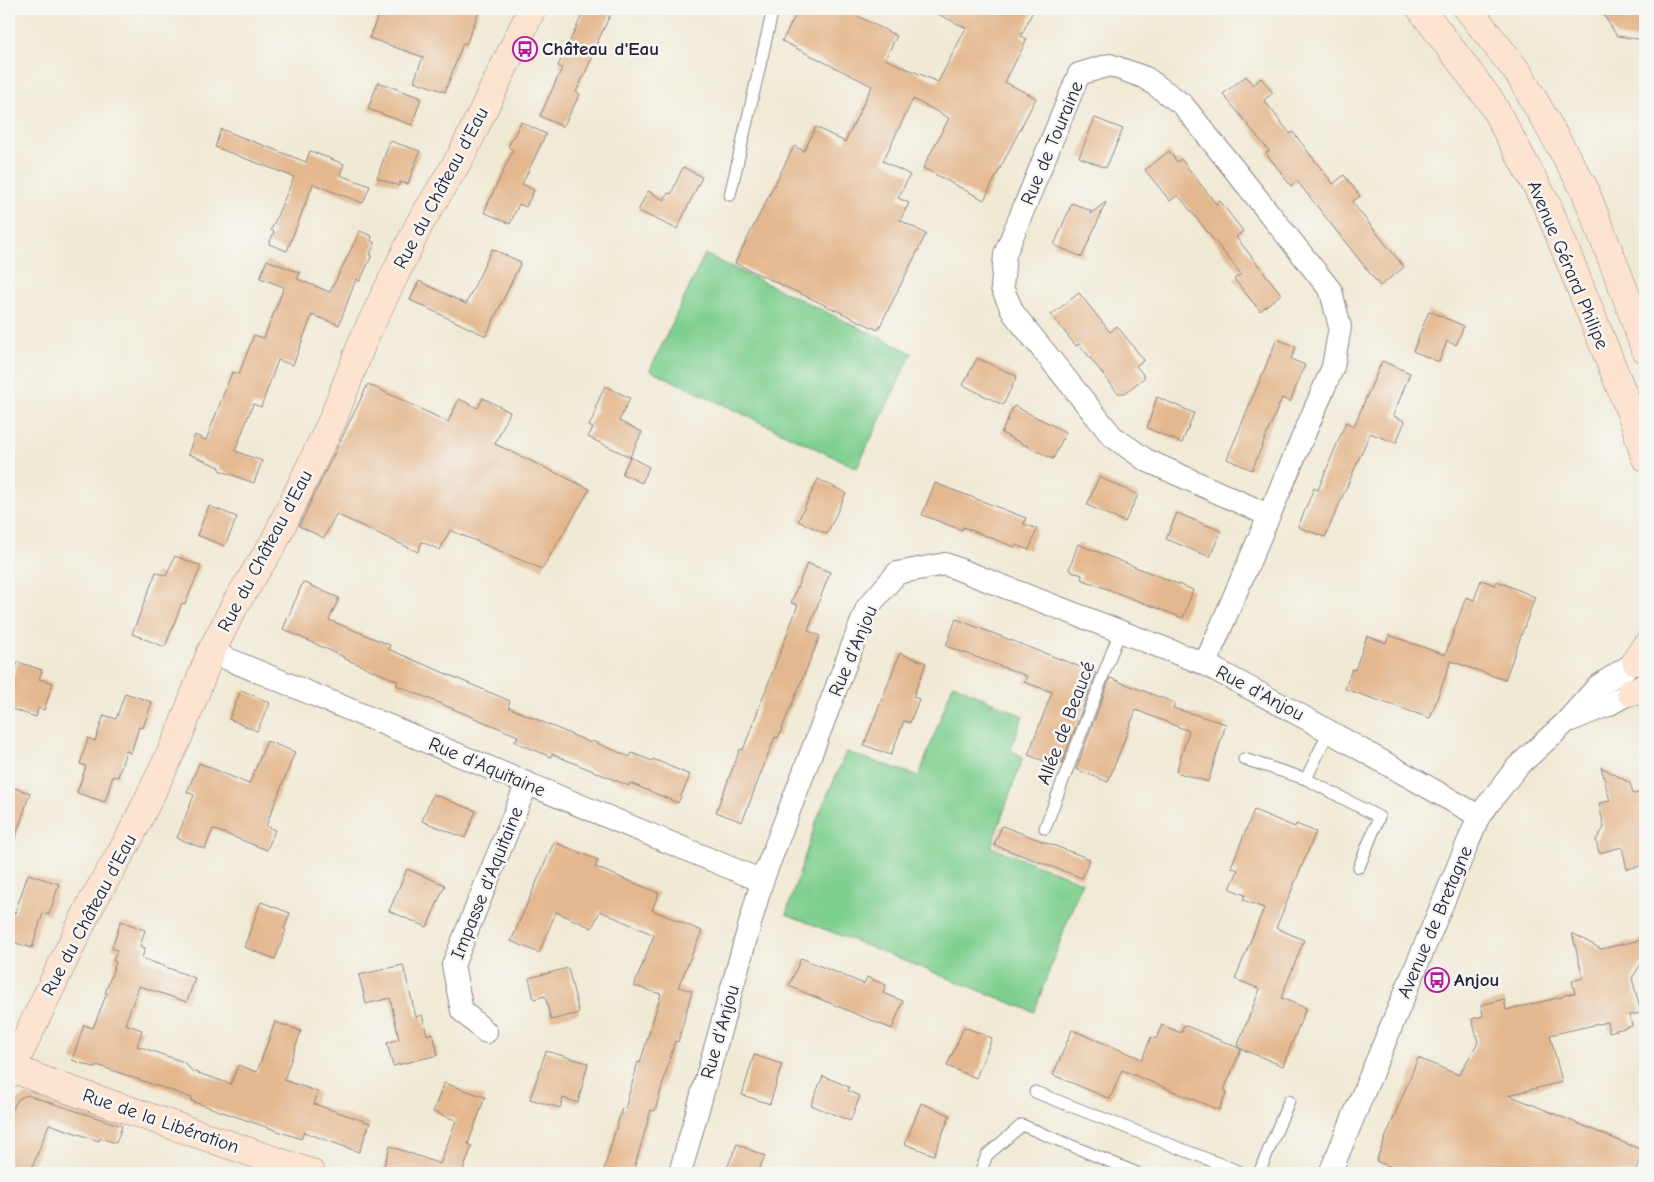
<svg xmlns="http://www.w3.org/2000/svg" width="1654" height="1182" viewBox="0 0 1654 1182" font-family="'Comic Neue',sans-serif">
	<style>
		.green { fill: #7ecf8f; stroke: #507865 }
		.building { fill: #e4b88f }
		.lines { fill: none; stroke-linecap: round; stroke-linejoin: round }
		.lane-casing { stroke: #898688; stroke-width: 13 }
		.street-casing { stroke: #898688; stroke-width: 24 }
		.secondary-casing { stroke: #898688; stroke-width: 29 }
		.lane { stroke: #fff; stroke-width: 11 }
		.street { stroke: #fff; stroke-width: 22 }
		.secondary { stroke: #fde4d1; stroke-width: 28 }
		.labels { text-anchor: middle; dominant-baseline: central; stroke-width: 5; stroke-linejoin: round; paint-order: stroke }
		.poi-label { font-size: 19px; font-weight: bold; fill: #22223b; stroke: #f6f6f2; text-anchor: start }
		.street-label { font-size: 19px; fill: #22223b; stroke: #f6f6f2 }
	</style>
	<rect width="100%" height="100%" fill="#f6f6f2"/>
	<filter id="ink" filterUnits="userSpaceOnUse"><feTurbulence type="fractalNoise" baseFrequency=".02" numOctaves="2"/><feDisplacementMap in="SourceGraphic" scale="10" xChannelSelector="R" yChannelSelector="G"/><feConvolveMatrix kernelMatrix="1 2 1 2 8 2 1 2 1" color-interpolation-filters="sRGB"/></filter>
	<filter id="wash" filterUnits="userSpaceOnUse"><feTurbulence type="fractalNoise" baseFrequency=".0096" numOctaves="4" result="noise"/><feDisplacementMap in="SourceGraphic" scale="20" xChannelSelector="R" yChannelSelector="G"/><feGaussianBlur stdDeviation="1.12" result="paint"/><feColorMatrix in="noise" values="0 0 0 0 0 0 0 0 0 0 0 0 0 0 0 0 0 1.4 0 .05"/><feComposite in="paint" operator="in"/></filter>
	<g filter="url(#wash)">
		<rect width="100%" height="100%" fill="#f0e9d4"/>
		<g class="green">
			<path d="M705 254 912 353 857 468 650 370Z"/>
			<path d="M953 684 1023 716 1011 750 1023 757 991 847 1082 882 1034 1012 786 914 817 819 846 752 919 776Z"/>
		</g>
		<g id="blocks">
			<g class="building">
				<path d="M381 9H480L466 44 463 43 445 92 414 81 423 57 369 38Z"/>
				<path d="M585 9H613L596 45 598 46 576 92 580 94 563 127 540 116 562 68 558 66Z"/>
				<path d="M799 9H844L897 36 885 59 938 82 966 28 928 9H1034L1021 36 1027 39 1005 82 1036 98 984 200 923 168 949 118 913 99 883 161 910 175 898 198 909 203 900 220 926 234 878 330 735 263 794 146 804 151 816 127 845 142 872 86 782 41Z"/>
				<path d="M1600 9H1645V40L1617 36Z"/>
				<path d="M1246 76 1253 85 1261 78 1273 93 1264 100 1290 134 1293 132 1333 184 1344 175 1360 196 1352 202 1404 267 1380 286 1297 181 1291 186 1266 153 1269 151 1223 94Z"/>
				<path d="M378 82 421 98 412 125 368 109Z"/>
				<path d="M1095 118 1123 129 1106 168 1079 157Z"/>
				<path d="M521 122 546 134 522 184 534 190 526 207 519 204 510 224 484 212 513 150 508 147Z"/>
				<path d="M221 129 306 162 310 151 344 164 340 175 370 186 363 203 313 184 287 251 269 244 274 232 271 230 294 177 215 147Z"/>
				<path d="M390 141 420 151 408 184 400 182 399 186 377 178Z"/>
				<path d="M1169 151 1177 162 1181 159 1216 204 1220 201 1243 231 1236 237 1281 294 1260 311 1234 279 1241 274 1178 195 1170 201 1145 170Z"/>
				<path d="M683 167 702 177 677 229 638 211 648 191 664 200 668 193 671 194Z"/>
				<path d="M1106 202 1082 257 1054 245 1072 203 1091 211 1090 214Z"/>
				<path d="M360 231 372 236 371 241 375 243 370 254 372 255 360 281 356 279 339 325 312 315 293 365 278 360 261 407 253 404 235 451 262 461 254 483 219 470 220 467 188 454 195 435 206 440 232 372 239 374 254 335 264 338 284 287 260 278 267 260 300 273 297 279 330 292Z"/>
				<path d="M492 249 521 262 486 336 410 300 419 281 466 304Z"/>
				<path d="M1079 293 1110 332 1117 326 1144 360 1136 366 1145 377 1125 393H1118L1079 344 1076 346 1051 315Z"/>
				<path d="M1429 311 1464 326 1456 345 1447 341 1439 362 1413 351Z"/>
				<path d="M1277 339 1296 347 1291 359 1305 365 1290 402 1282 398 1252 470 1227 459Z"/>
				<path d="M977 358 1017 376 1003 405 963 385Z"/>
				<path d="M1382 361 1410 373 1393 416 1405 421 1396 443 1370 433 1325 537 1298 527 1314 488 1318 490 1346 422 1354 426Z"/>
				<path d="M368 384 448 422 459 399 478 408 483 398 510 412 495 444 590 489 542 569 450 530 440 550 422 542 418 552 336 514 324 538 299 526Z"/>
				<path d="M605 386 630 398 619 421 642 432 630 457 588 437 593 428 589 426 597 409 595 408Z"/>
				<path d="M1157 397 1194 413 1182 443 1147 428Z"/>
				<path d="M1014 406 1066 432 1053 459 1001 433Z"/>
				<path d="M630 457 649 467 642 483 622 474Z"/>
				<path d="M1099 477 1138 495 1125 522 1087 505Z"/>
				<path d="M818 479 846 493 827 534 798 521Z"/>
				<path d="M935 483 1026 518 1024 524 1037 529 1029 550 1016 545 1015 547 963 527 962 530 922 515Z"/>
				<path d="M209 506 237 517 225 546 197 535Z"/>
				<path d="M1177 513 1221 531 1210 557 1166 539Z"/>
				<path d="M1078 544 1193 590 1183 618 1081 579 1082 575 1069 570Z"/>
				<path d="M175 556 201 566 185 604 182 603 165 647 132 634 156 572 166 576Z"/>
				<path d="M807 563 830 572 808 631 820 636 778 738 775 737 742 822 716 812 740 749 743 750 798 605 791 603Z"/>
				<path d="M1481 580 1495 585 1497 581 1535 597 1505 680 1451 661 1430 718 1345 689 1352 669 1355 670 1367 636 1386 643 1389 635 1445 655 1466 597 1474 600Z"/>
				<path d="M303 582 339 598 329 620 390 645 388 649 510 701 508 707 591 743 592 741 630 757 632 753 652 761 653 759 690 775 678 803 630 783 629 786 552 754 551 757 515 742 518 736 396 685 398 681 343 658 344 657 283 629Z"/>
				<path d="M956 619 1096 673 1062 763 1056 761 1055 765 1028 755 1052 692 1024 682 1027 676 946 646Z"/>
				<path d="M900 653 926 663 913 697 919 699 910 723 904 721 891 755 864 745Z"/>
				<path d="M18 662 42 670 39 679 53 683 44 710 38 708 36 717 9 708V689Z"/>
				<path d="M1110 678 1175 703 1173 708 1226 724 1208 782 1176 772 1189 731 1136 710 1108 782 1076 769Z"/>
				<path d="M241 690 270 703 257 731 229 719Z"/>
				<path d="M125 693 152 702 143 728 139 727 131 753 126 751 118 777 113 776 105 802 77 793 86 766 80 764 88 738 95 741 104 715 116 719Z"/>
				<path d="M267 741 295 752 266 826 275 830 267 850 213 829 205 849 177 838 194 795 187 792 199 763 249 784Z"/>
				<path d="M1601 767 1630 783 1633 794 1645 792V865L1627 869 1622 847 1599 853 1596 840 1604 828 1599 803 1610 801Z"/>
				<path d="M9 786 30 793 13 845H9Z"/>
				<path d="M433 794 476 811 465 838 422 821Z"/>
				<path d="M1254 810 1295 827 1296 824 1316 832 1276 928 1304 940 1281 998 1306 1008 1283 1066 1237 1047 1260 989 1235 979 1264 908 1243 900 1245 895 1230 889 1238 870 1231 867Z"/>
				<path d="M1002 826 1090 859 1082 878 994 845Z"/>
				<path d="M554 842 598 860 595 867 659 893 652 910 702 931 678 987 692 991 678 1042 675 1041 655 1111 651 1110 633 1173H603L622 1108 625 1109 638 1062 640 1063 661 994 634 986 654 935 600 911 592 928 556 912 539 953 511 941Z"/>
				<path d="M407 869 445 885 427 927 389 911Z"/>
				<path d="M28 874 59 884 49 915 43 913 32 948 9 941V911L15 913Z"/>
				<path d="M261 902 290 913 284 929 286 930 275 959 244 947Z"/>
				<path d="M121 921 145 930 140 946 145 948 142 958 195 978 187 1002 139 986 125 1024 142 1030 137 1046 184 1062 192 1071 231 1084 238 1065 257 1072 275 1022 301 1031 284 1080 318 1092 314 1104 370 1123 359 1152 304 1132 301 1139 191 1101 192 1098 97 1065 96 1068 72 1060 84 1025 93 1028 107 993H105L116 962 113 961 117 950 112 948Z"/>
				<path d="M1572 933 1601 949 1645 939V963L1641 964 1632 978 1641 1013 1630 1015 1632 1026 1609 1032 1607 1022 1550 1035 1562 1082 1509 1095 1644 1151 1634 1173H1406L1376 1161 1418 1058 1459 1075 1478 1042 1472 1019 1483 1016 1481 1005 1504 999 1506 1010 1562 997 1564 995 1575 993 1572 981 1583 978Z"/>
				<path d="M801 958 864 984 867 977 886 985 883 993 903 1001 892 1029 789 986Z"/>
				<path d="M403 965 416 1017 422 1015 427 1035 433 1033 438 1055 393 1066 387 1043 399 1039 390 998 366 1004 359 975Z"/>
				<path d="M568 968 579 1013 551 1020 545 996 534 999 529 978Z"/>
				<path d="M1162 1025 1181 1033 1184 1025 1241 1049 1224 1090 1227 1091 1219 1110 1122 1070 1110 1099 1053 1075 1072 1030 1142 1059 1151 1037 1156 1039Z"/>
				<path d="M964 1027 992 1038 976 1078 947 1066Z"/>
				<path d="M546 1051 588 1063 578 1103 563 1098 560 1108 530 1099Z"/>
				<path d="M754 1055 782 1064 770 1104 742 1095Z"/>
				<path d="M823 1076 849 1087 848 1091 860 1096 850 1121 811 1105Z"/>
				<path d="M444 1083 485 1097 468 1144 472 1146 462 1173H395L383 1169 390 1146 440 1164 456 1120 433 1112Z"/>
				<path d="M27 1095 122 1126 116 1143 100 1138 99 1141 49 1124 30 1173H9V1116L18 1099Z"/>
				<path d="M921 1103 950 1115 934 1155 905 1144Z"/>
				<path d="M737 1144 765 1156 757 1173H725Z"/>
			</g>
		</g>
	</g>
	<g filter="url(#ink)">
		<use href="#blocks" fill-opacity="0" stroke="#898688" stroke-width="1"/>
		<g class="lines">
			<defs>
				<g id="lane">
					<path d="M730 195 773 9"/>
					<path d="M1329 731 1306 779 1379 817 1359 867"/>
					<path d="M1244 759 1306 779"/>
					<path d="M1045 828 1120 631"/>
					<path d="M1035 1092 1243 1173"/>
					<path d="M980 1173 987 1155 1022 1125 1137 1173"/>
					<path d="M1259 1173 1289 1101"/>
				</g>
				<g id="street">
					<path d="M211 652 762 881"/>
					<path d="M1205 664 1333 367 1340 327 1331 291 1183 105 1146 78 1110 65 1079 74 1005 254 1002 288 1014 314 1112 436 1146 460 1268 515"/>
					<path d="M1571 720 1608 705 1645 684"/>
					<path d="M486 1032 462 1011 453 965 527 783"/>
					<path d="M680 1173 762 881 867 608 897 573 945 564 1205 664 1309 720 1479 816"/>
					<path d="M1330 1173 1479 816 1517 767 1565 723 1598 686 1645 656"/>
				</g>
				<g id="secondary">
					<path d="M1421 9 1491 102 1548 207 1634 421 1645 457"/>
					<path d="M1468 9 1519 74 1584 188 1624 290 1645 349"/>
					<path d="M1636 661 1645 647"/>
					<path d="M1631 692 1645 690"/>
					<path d="M12 1068 50 1083 311 1173"/>
					<path d="M9 1074 91 904 130 837 178 738 211 652 236 603 273 544 333 419 364 338 420 223 461 156 532 9"/>
				</g>
			</defs>
			<use href="#lane" class="lane-casing"/>
			<use href="#street" class="street-casing"/>
			<use href="#secondary" class="secondary-casing"/>
			<use href="#lane" class="lane"/>
			<use href="#street" class="street"/>
			<use href="#secondary" class="secondary"/>
		</g>
	</g>
	<defs>
		<symbol id="bus-ring" viewBox="-11 -11 22 22"><circle r="9.5" fill="#f6f6f2" stroke="#b5179e" stroke-width="1.5"/><path d="M-5-6H5V4H4V6H2V4H-2V6H-4V4H-5ZM-3.5-4V0h7V-4ZM-3.5 1.2v1.5H-2V1.2ZM2 1.2v1.5H3.5V1.2Z" fill="#b5179e"/></symbol>
	</defs>
	<g fill-rule="evenodd">
		<use href="#bus-ring" x="511" y="35" width="28" height="28"/>
		<use href="#bus-ring" x="1423" y="966" width="28" height="28"/>
	</g>
	<g class="labels">
		<g class="poi-label">
			<text x="542" y="49">Château d'Eau</text>
			<text x="1454" y="980">Anjou</text>
		</g>
		<g class="street-label">
			<text transform="translate(1052 143) rotate(-67)">Rue de Touraine</text>
			<text transform="translate(441 188) rotate(-62)">Rue du Château d'Eau</text>
			<text transform="translate(1568 265) rotate(67)">Avenue Gérard Philipe</text>
			<text transform="translate(265 551) rotate(-62)">Rue du Château d'Eau</text>
			<text transform="translate(853 651) rotate(-67)">Rue d'Anjou</text>
			<text transform="translate(1260 693) rotate(28)">Rue d'Anjou</text>
			<text transform="translate(1066 723) rotate(-69)">Allée de Beaucé</text>
			<text transform="translate(487 767) rotate(23)">Rue d'Aquitaine</text>
			<text transform="translate(487 883) rotate(-68)">Impasse d'Aquitaine</text>
			<text transform="translate(89 915) rotate(-62)">Rue du Château d'Eau</text>
			<text transform="translate(1435 922) rotate(-67)">Avenue de Bretagne</text>
			<text transform="translate(720 1032) rotate(-74)">Rue d'Anjou</text>
			<text transform="translate(161 1121) rotate(19)">Rue de la Libération</text>
		</g>
	</g>
	<rect width="1654" height="1182" fill="none" stroke="#f6f6f2" stroke-width="30"/>
</svg>
